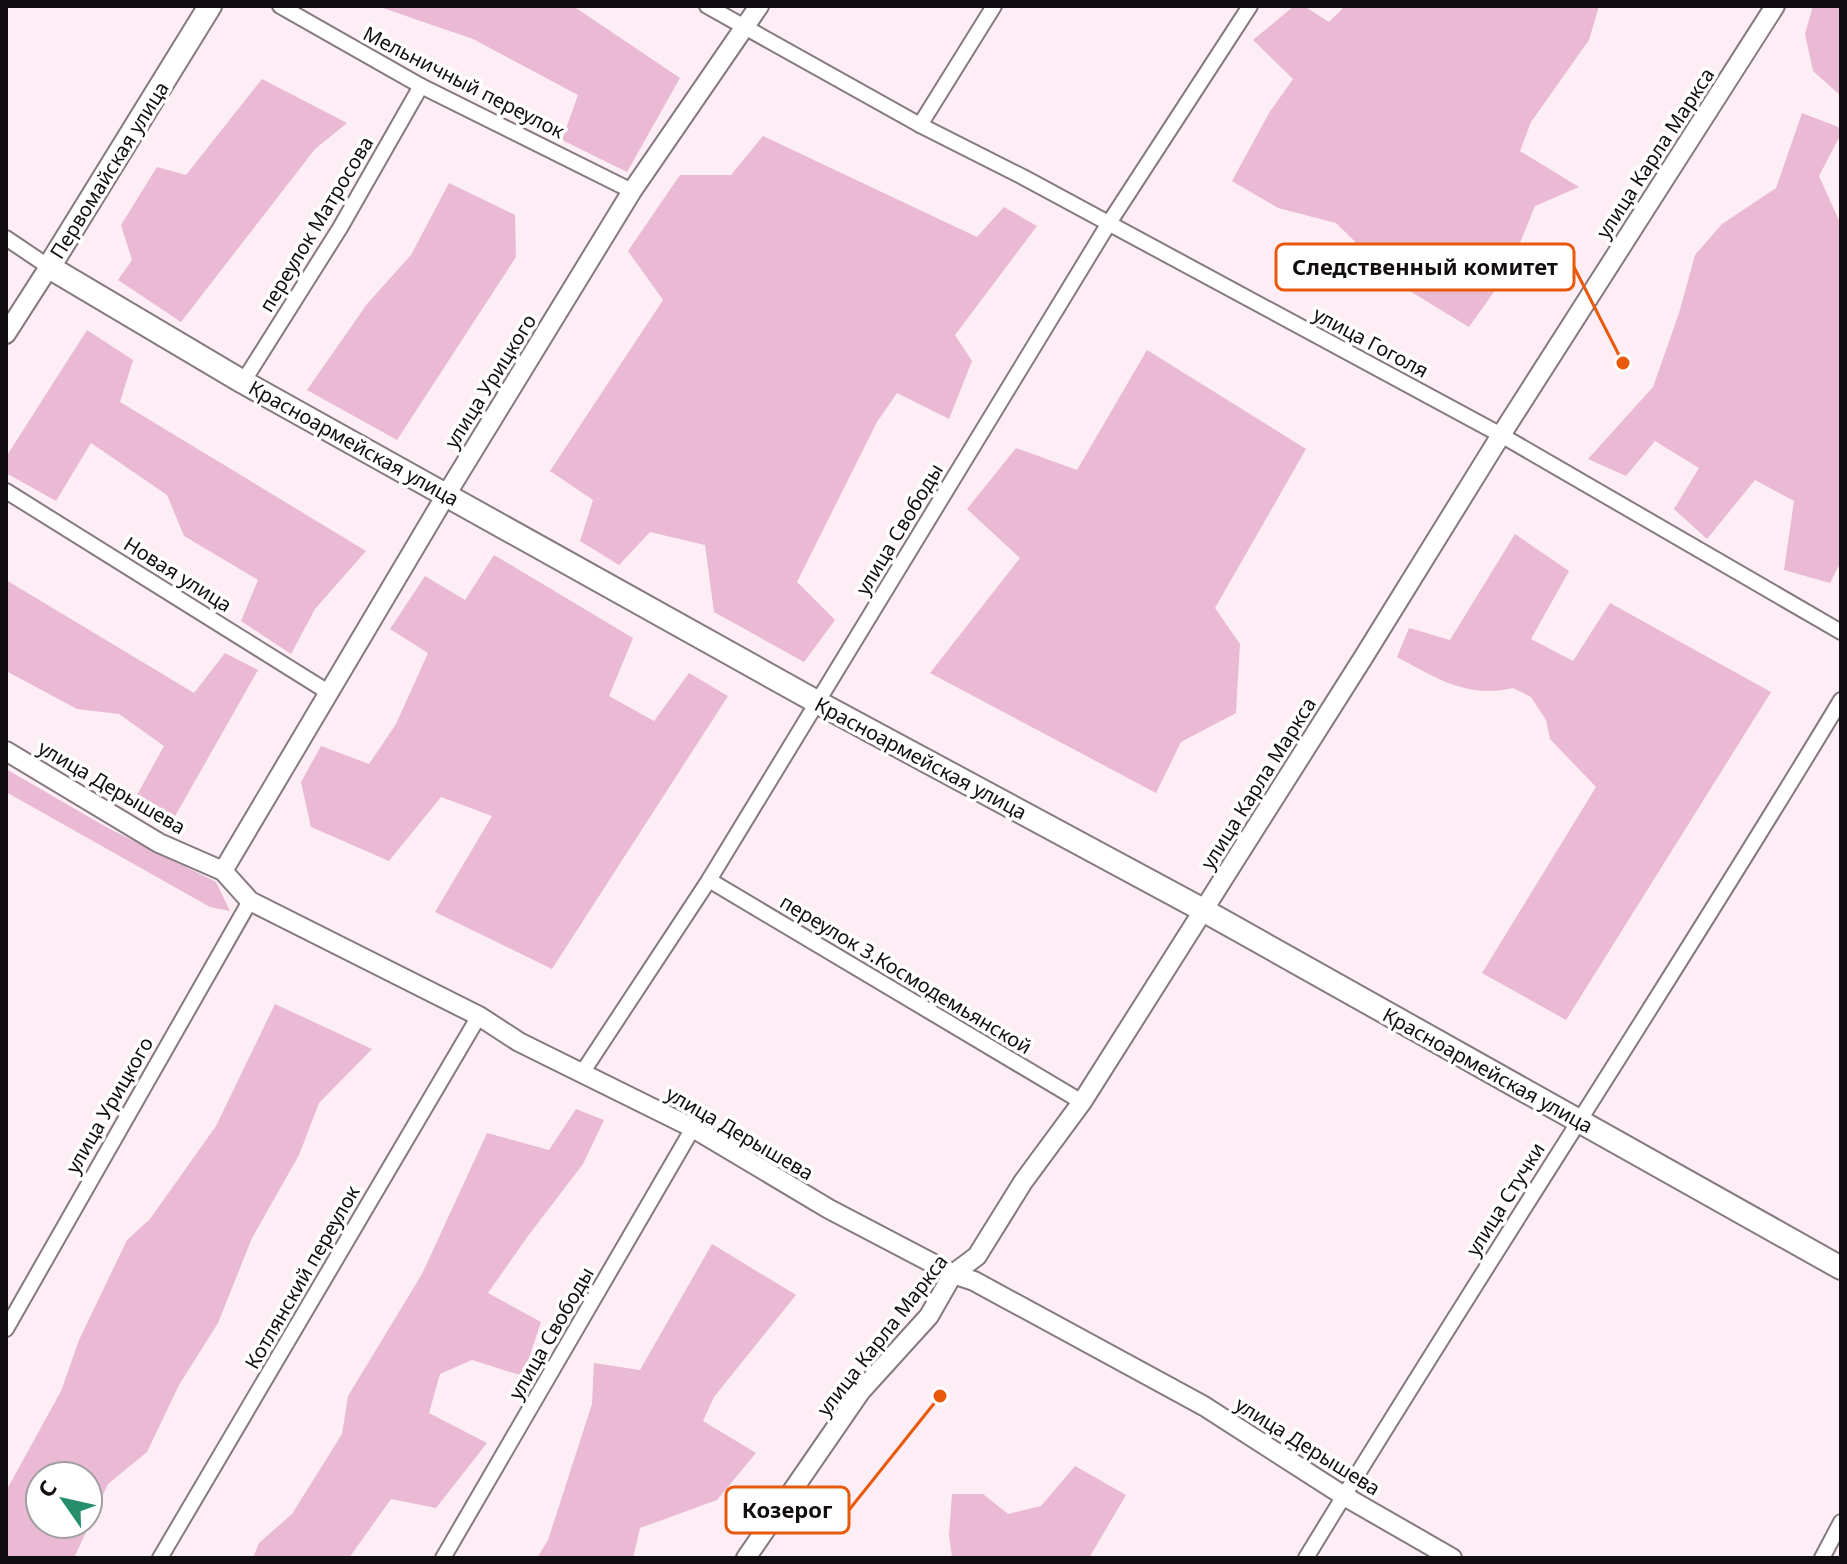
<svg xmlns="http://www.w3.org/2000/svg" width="1847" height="1564" viewBox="0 0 1847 1564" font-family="'Noto Sans',sans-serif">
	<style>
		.green { fill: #eab9d3; fill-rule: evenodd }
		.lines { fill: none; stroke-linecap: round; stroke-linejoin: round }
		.minor-casing { stroke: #867980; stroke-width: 18 }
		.tertiary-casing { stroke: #867980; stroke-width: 22 }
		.secondary-casing { stroke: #867980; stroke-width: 26 }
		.minor { stroke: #fff; stroke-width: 14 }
		.tertiary { stroke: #fff; stroke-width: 18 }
		.secondary { stroke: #fff; stroke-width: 22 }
		.labels { text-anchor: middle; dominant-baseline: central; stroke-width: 7; stroke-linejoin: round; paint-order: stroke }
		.street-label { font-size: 20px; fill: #120d10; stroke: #fff }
		.leader { fill: none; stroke: #e8590c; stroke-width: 3 }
		.callout-dot { fill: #e8590c; stroke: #fff; stroke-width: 3 }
		.callout { fill: #fff; stroke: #e8590c; stroke-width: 3 }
		.callout-label { font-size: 22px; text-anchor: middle; font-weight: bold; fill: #120d10 }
	</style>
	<rect width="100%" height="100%" fill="#fdeef5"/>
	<g class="green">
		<path d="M377 6H573L680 78 627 172 562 140 578 95 473 39Z"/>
		<path d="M1294 6H1304L1329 22 1345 6H1599L1589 40 1531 122 1520 151 1579 187 1535 206 1508 272 1469 327 1398 284 1336 223 1278 208 1232 181 1269 113 1293 79 1253 40Z"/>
		<path d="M1813 6 1841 8V96L1813 71 1805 34Z"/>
		<path d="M262 79 347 123 315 149 181 322 118 280 132 260 121 225 157 167 186 175Z"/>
		<path d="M1802 113 1841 128V134L1819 176 1841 225V561L1830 583 1784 570 1794 501 1755 480 1707 539 1674 509 1699 468 1655 441 1626 476 1588 459 1653 387 1679 313 1695 255 1722 224 1776 188Z"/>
		<path d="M763 136 977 237 1004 207 1037 226 955 335 972 361 949 419 897 393 877 422 797 582 835 620 804 662 714 612 705 545 650 532 619 565 580 541 593 500 550 471 663 300 628 251 680 175H731Z"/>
		<path d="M449 183 515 215 516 257 397 440 307 390 367 304 411 255Z"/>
		<path d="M87 330 133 360 120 402 366 551 315 609 291 654 241 621 258 580 184 536 167 495 91 443 56 501 6 473V457Z"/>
		<path d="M1147 350 1306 449 1215 608 1240 644 1236 713 1181 742 1156 793 930 673 1020 558 967 509 1016 448 1077 470Z"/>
		<path d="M1515 534 1569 571 1531 639 1573 661 1610 603 1771 692 1566 1020 1482 973 1596 787 1550 739 1546 720 1531 697 1513 688C1468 699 1436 678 1397 657L1409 628 1450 640Z"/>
		<path d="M494 555 633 638 609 696 654 721 689 673 728 696 552 969 435 912 492 816 441 797 389 861 311 827 301 782 321 746 369 764 396 724 428 653 390 629 425 576 465 600Z"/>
		<path d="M6 580 194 693 225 653 258 670 174 818 132 804 164 746 119 714 77 709 6 671Z"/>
		<path d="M6 769 108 828 216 882 230 911 210 907 6 792Z"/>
		<path d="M275 1004 372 1049 319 1103 299 1155 252 1238 218 1323 179 1385 147 1452 108 1484 74 1558H6V1491L61 1391 79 1340 127 1240 150 1219 216 1126ZM40 1476H88V1524H40Z"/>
		<path d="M576 1109 604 1120 583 1164 528 1236 488 1293 541 1322 523 1376 472 1360 440 1374 429 1413 487 1443 436 1508 391 1499 349 1558H253L259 1543 292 1514 342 1434 348 1396 422 1274 487 1133 549 1150Z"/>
		<path d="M712 1244 796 1295 714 1397 703 1421 756 1453 717 1500 640 1528 633 1558H537L548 1540 592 1404 594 1363 640 1370Z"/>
		<path d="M1075 1466 1126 1495 1089 1558H952L949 1535 952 1494H983L1008 1514 1041 1506Z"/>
	</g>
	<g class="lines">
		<defs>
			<g id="minor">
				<path d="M280 6 421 86 632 191"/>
				<path d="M707 6 920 125 1023 177 1501 435 1841 632"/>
				<path d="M920 125 994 6"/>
				<path d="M6 238 49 267"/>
				<path d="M243 382 340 228 421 86"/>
				<path d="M6 491 328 692"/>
				<path d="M709 880 1082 1102"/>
				<path d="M582 1073 709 880 1109 223 1250 6"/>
				<path d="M6 1329 250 901"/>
				<path d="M160 1558 479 1016"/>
				<path d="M443 1558 693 1128"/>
				<path d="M1306 1558C1481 1270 1667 989 1841 700"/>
				<path d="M1822 1558 1841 1522"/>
			</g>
			<g id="tertiary">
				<path d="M6 334 49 267"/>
				<path d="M6 751 159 843 223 871 250 901 479 1016 519 1042 693 1128 829 1209 953 1274 974 1281 1204 1406 1344 1496 1452 1558"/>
				<path d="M223 871 446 495 632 191 759 6"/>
				<path d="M746 1558 861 1391 929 1316 953 1274 977 1256 1023 1182 1082 1102 1363 658 1501 435 1775 6"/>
			</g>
			<path id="secondary" d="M210 6 49 267 243 382 817 702 1203 910 1841 1268"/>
		</defs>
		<use href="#minor" class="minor-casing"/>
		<use href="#tertiary" class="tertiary-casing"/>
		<use href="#secondary" class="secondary-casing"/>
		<use href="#minor" class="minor"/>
		<use href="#tertiary" class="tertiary"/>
		<use href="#secondary" class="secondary"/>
	</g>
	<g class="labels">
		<g class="street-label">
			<text transform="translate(464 82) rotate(27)">Мельничный переулок</text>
			<text transform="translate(1655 153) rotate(-57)">улица Карла Маркса</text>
			<text transform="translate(109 170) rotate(-58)">Первомайская улица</text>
			<text transform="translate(316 224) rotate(-59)">переулок Матросова</text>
			<text transform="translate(1371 342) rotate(28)">улица Гоголя</text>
			<text transform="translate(490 381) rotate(-58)">улица Урицкого</text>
			<text transform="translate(354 443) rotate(29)">Красноармейская улица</text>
			<text transform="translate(899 529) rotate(-59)">улица Свободы</text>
			<text transform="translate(178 574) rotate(32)">Новая улица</text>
			<text transform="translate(921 758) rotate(28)">Красноармейская улица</text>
			<text transform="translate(1258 783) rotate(-58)">улица Карла Маркса</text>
			<text transform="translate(112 787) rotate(30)">улица Дерышева</text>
			<text transform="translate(906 974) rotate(31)">переулок З.Космодемьянской</text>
			<text transform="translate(1488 1070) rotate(29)">Красноармейская улица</text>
			<text transform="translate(109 1105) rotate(-60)">улица Урицкого</text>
			<text transform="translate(740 1133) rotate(30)">улица Дерышева</text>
			<text transform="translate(1505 1199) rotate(-58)">улица Стучки</text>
			<text transform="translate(302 1277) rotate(-60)">Котлянский переулок</text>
			<text transform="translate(551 1333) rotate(-60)">улица Свободы</text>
			<text transform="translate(882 1335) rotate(-52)">улица Карла Маркса</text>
			<text transform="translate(1308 1446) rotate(32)">улица Дерышева</text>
		</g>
	</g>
	<path class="leader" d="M1623 363L1574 267M940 1396L849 1510"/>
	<g class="callout-dot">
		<circle cx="1623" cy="363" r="8"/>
		<circle cx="940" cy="1396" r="8"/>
	</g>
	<g class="callout">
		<rect x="1276" y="244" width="298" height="46" rx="8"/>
		<rect x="726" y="1487" width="123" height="46" rx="8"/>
	</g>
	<g class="callout-label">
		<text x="1425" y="275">Следственный комитет</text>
		<text x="787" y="1518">Козерог</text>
	</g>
	<rect width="1847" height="1564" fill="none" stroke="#120d10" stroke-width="16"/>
	<g transform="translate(64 1500) rotate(304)"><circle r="38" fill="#ffffff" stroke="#a09e9f" stroke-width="2"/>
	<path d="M0-6L14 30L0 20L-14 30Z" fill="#268e6a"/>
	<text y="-12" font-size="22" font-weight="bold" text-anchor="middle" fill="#120d10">С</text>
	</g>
</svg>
